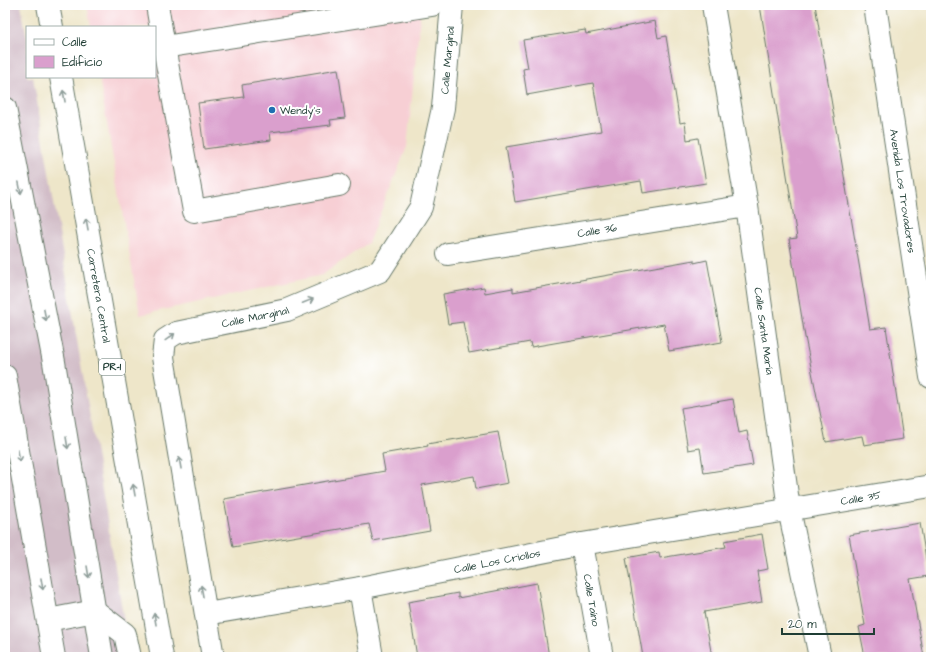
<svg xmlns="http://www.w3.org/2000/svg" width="936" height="662" viewBox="0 0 936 662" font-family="'Architects Daughter',sans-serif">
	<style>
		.built { fill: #f7cfd4 }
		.industrial { fill: #d2bdc8 }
		.building { fill: #da9fcd }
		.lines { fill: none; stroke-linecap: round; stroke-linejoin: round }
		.minor-casing { stroke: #677868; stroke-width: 24 }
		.major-casing { stroke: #677868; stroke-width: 24 }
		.minor { stroke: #fff; stroke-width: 22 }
		.major { stroke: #fff; stroke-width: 22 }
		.oneway { stroke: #8f9e9a }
		.poi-dot { fill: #1f6fb2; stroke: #fff; stroke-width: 1.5 }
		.labels { text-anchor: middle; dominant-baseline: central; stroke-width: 4; stroke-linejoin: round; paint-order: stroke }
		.shield { fill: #fff; stroke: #627771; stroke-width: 1 }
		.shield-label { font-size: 10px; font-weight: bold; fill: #1f3d34 }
		.street-label { font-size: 11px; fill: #1f3d34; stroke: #fff }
		.poi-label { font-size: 11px; fill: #1f3d34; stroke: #fff; text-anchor: start }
	</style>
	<rect width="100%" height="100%" fill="#fff"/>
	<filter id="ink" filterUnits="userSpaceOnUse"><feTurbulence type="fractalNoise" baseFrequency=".025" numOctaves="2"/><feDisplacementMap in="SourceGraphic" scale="8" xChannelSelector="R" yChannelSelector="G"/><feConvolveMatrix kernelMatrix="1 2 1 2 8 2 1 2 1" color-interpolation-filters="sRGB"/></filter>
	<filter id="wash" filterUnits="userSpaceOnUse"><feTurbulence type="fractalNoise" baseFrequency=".012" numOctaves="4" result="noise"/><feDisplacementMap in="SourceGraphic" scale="16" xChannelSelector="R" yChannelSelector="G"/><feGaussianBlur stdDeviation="0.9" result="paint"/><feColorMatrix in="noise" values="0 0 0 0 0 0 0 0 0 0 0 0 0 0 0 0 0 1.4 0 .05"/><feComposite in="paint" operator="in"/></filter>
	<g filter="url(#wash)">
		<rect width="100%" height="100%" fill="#eee6c9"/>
		<path class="built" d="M87 5H421L407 147 368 243 322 275 140 315 99 77H155V27H91Z"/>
		<path class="industrial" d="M5 5H21L27 39V77H33L130 657H5Z"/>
		<g id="blocks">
			<g class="building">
				<path d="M760 5H815L870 329 886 327 903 439 864 445 862 436 826 442 805 337 789 239 797 238Z"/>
				<path d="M655 21 658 38 666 36 680 123 685 122 687 140 698 138 706 183 643 193 641 181 515 202 506 147 601 131 593 83 527 95 523 69 528 68 523 40 585 30 586 34Z"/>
				<path d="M338 69 345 118 330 120 331 125 270 132 271 140 204 149 198 103 244 97 242 85Z"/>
				<path d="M694 260V263L707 260 722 342 669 351 664 324 531 347 530 342 469 353 463 322 448 324 443 294 484 287 485 293 513 288V292Z"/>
				<path d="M733 399 739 433 747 431 753 465 704 473 700 448 688 450 681 408Z"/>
				<path d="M498 432 508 483 476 489 474 476 422 485 430 531 373 541 369 524 233 547 224 499 385 471 382 454 428 446 427 444Z"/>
				<path d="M920 523 929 576 910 579 924 657H865L859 627 865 625 849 535Z"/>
				<path d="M762 534 768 569 757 571 762 602 704 612 712 657H643L626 558 659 552 660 558 726 547 724 541Z"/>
				<path d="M537 583 549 657H417L408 602 458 593V598Z"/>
			</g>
		</g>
	</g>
	<g filter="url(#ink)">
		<use href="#blocks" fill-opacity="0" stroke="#677868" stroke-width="1"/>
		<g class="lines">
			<defs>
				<g id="minor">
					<path d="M157 5 164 47 432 5"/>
					<path id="s1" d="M713 5 747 206 789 509 820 657"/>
					<path id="s2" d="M875 5 931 377"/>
					<path d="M164 47 194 211 339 185"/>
					<path id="s3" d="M448 254 747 206"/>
					<path d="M5 376 54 657"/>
					<path id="s4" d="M582 544 602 657"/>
					<path d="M360 588 372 657"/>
					<path id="s5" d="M206 614 360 588 582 544 931 486"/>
					<path id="s6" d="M213 657 163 357 165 340 176 333 287 310 380 271 421 207 443 108 452 5"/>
				</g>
				<g id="major">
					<path d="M48 5 52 27"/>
					<path id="s7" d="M61 77 162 657"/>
					<path d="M5 108 54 362 102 657"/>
					<path d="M48 620 95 611 125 634 130 657"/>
				</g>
			</defs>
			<use href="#minor" class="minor-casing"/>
			<use href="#major" class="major-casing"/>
			<use href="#minor" class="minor"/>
			<use href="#major" class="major"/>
		</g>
		<defs><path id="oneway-shaft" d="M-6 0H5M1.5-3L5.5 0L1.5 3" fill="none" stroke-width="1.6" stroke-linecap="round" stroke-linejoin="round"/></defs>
		<g class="oneway">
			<use href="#oneway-shaft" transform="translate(64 96) rotate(-100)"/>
			<use href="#oneway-shaft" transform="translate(20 188) rotate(79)"/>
			<use href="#oneway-shaft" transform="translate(87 224) rotate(-100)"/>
			<use href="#oneway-shaft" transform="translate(308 301) rotate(-22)"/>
			<use href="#oneway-shaft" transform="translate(45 315) rotate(79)"/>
			<use href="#oneway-shaft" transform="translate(170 337) rotate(-36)"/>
			<use href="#oneway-shaft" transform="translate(67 443) rotate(81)"/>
			<use href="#oneway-shaft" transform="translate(19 456) rotate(80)"/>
			<use href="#oneway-shaft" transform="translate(180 463) rotate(-100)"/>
			<use href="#oneway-shaft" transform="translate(134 490) rotate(-100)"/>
			<use href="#oneway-shaft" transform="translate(88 572) rotate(81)"/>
			<use href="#oneway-shaft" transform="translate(42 584) rotate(80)"/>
			<use href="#oneway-shaft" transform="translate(202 591) rotate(-100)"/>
			<use href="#oneway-shaft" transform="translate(155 619) rotate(-100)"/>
		</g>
	</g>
	<circle class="poi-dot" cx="272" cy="110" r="4"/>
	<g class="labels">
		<rect class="shield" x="99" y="359" width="26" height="16" rx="3"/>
		<g class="shield-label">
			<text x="112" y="367">PR-1</text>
		</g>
		<g class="street-label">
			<text stroke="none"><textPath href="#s6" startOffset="774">Calle Marginal</textPath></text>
			<text stroke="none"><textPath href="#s2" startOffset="188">Avenida Los Trovadores</textPath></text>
			<text stroke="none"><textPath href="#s3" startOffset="151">Calle 36</textPath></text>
			<text stroke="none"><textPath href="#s7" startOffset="222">Carretera Central</textPath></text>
			<text stroke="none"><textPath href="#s6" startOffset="415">Calle Marginal</textPath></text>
			<text stroke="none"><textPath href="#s1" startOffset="330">Calle Santa María</textPath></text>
			<text stroke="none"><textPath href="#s5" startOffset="665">Calle 35</textPath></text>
			<text stroke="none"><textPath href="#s5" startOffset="296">Calle Los Criollos</textPath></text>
			<text stroke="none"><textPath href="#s4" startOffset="57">Calle Taíno</textPath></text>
		</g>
		<g class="poi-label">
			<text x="280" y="110">Wendy's</text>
		</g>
	</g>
	<rect width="936" height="662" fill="none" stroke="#fff" stroke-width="20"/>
	<rect x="26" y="26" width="130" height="52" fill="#ffffff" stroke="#a5b1ae"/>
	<rect x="34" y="39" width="20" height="6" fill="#ffffff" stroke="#a5b1ae"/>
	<text x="62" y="46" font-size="12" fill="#1f3d34">Calle</text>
	<rect x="34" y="56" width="20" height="12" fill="#da9fcd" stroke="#a5b1ae"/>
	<text x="62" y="66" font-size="12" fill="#1f3d34">Edificio</text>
	<path d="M782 628v6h92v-6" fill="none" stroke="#1f3d34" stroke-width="2"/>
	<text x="788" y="628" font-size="12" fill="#1f3d34" stroke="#ffffff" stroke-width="3" paint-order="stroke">20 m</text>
</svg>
